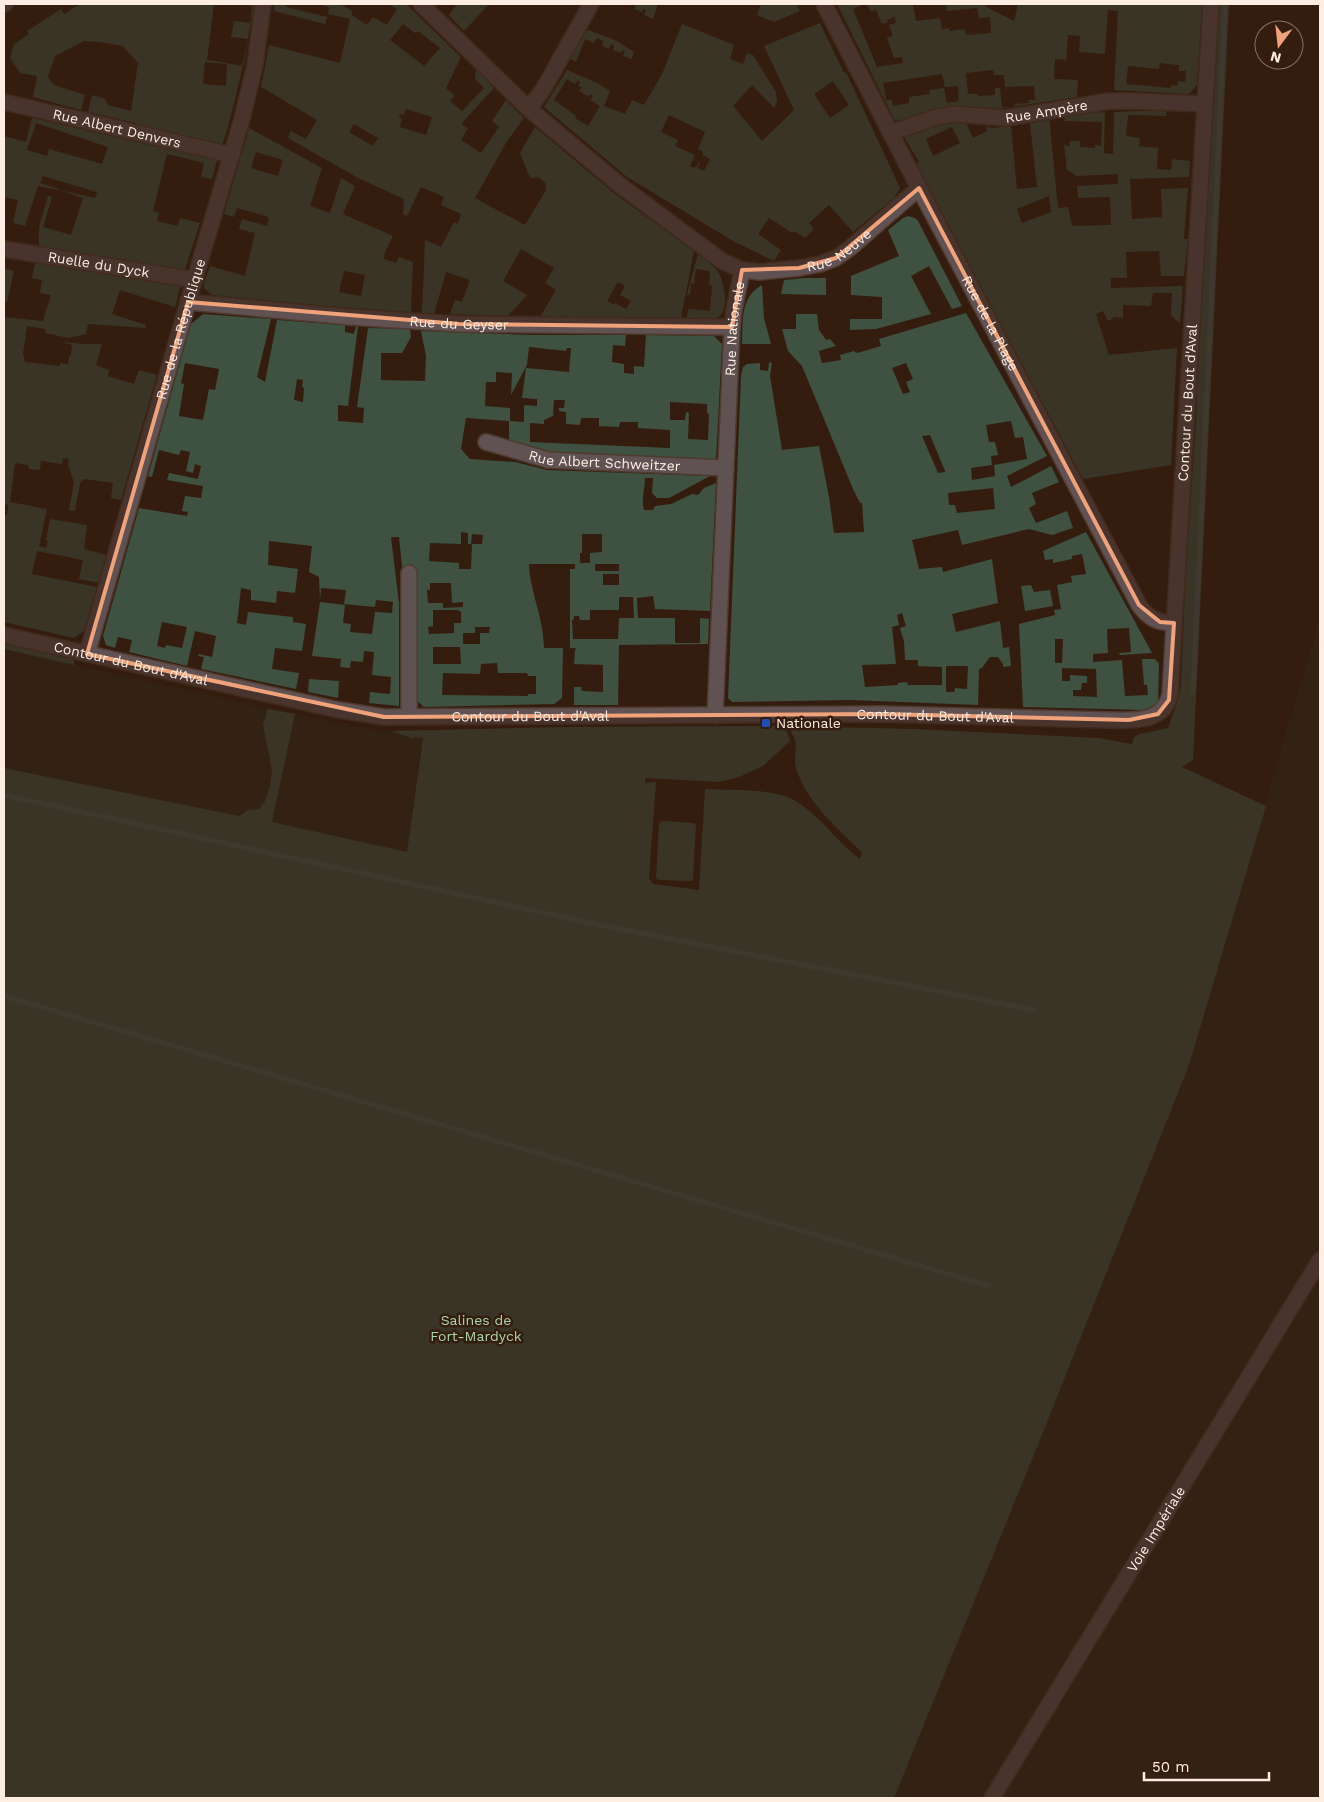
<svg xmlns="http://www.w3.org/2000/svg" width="1324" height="1802" viewBox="0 0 1324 1802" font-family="'Work Sans',sans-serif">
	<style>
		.industrial { fill: #322919 }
		.green { fill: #3f5140; fill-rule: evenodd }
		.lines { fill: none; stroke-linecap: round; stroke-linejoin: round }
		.stream { stroke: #4c5958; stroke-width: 5 }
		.minor-casing { stroke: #503a2d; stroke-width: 18 }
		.minor { stroke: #605153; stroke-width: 15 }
		.marked { fill: none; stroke: #f0a27a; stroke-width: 4; stroke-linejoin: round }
		.transit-dot { fill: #1a4fb4; stroke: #341d0f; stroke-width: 2 }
		.labels { text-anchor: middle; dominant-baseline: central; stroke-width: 5; stroke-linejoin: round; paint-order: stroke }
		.street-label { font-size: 14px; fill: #fdede3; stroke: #341d0f }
		.poi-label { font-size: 14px; fill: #fdede3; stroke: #341d0f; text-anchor: start }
		.park-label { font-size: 14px; fill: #a9d5ab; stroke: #341d0f }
	</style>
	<rect width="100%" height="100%" fill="#341d0f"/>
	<g class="industrial">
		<path d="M1320 618V1798H894L1040 1440 1189 1065Z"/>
		<path d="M4 649 268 709 263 724 272 771 270 785 265 801 259 809 248 810 239 816 4 768Z"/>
		<path d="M295 714 336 724 380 731 423 730 407 852 272 822Z"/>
	</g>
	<g class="green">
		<path d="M80 4H214L207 60 244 66 248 39 231 37 234 21 250 23 252 6 239 4H254C246 52 237 99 222 146L136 127V123L88 112 92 95 105 99 108 105 131 111 138 63 123 46 100 42 84 41 55 56 48 77 54 85 85 95 81 110 33 97 37 76 20 73 10 58 14 44 29 34 27 31 61 9 64 14ZM205 62 227 64 226 86 203 84Z"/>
		<path d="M274 4H286V7L327 17 325 24 274 11Z"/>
		<path d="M316 4H340L352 11V15L367 25 373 17 387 25 397 9 389 4H406L461 57 446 88 455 96 450 101 462 111 484 88 475 79 476 69 494 88 461 124 468 128 461 140 481 153 499 127 492 121 506 100 524 118 507 141 475 198 525 225 546 190 545 182 538 177 530 178 520 153 535 127 615 194 694 251 681 318 540 317 556 290 545 283 554 268 521 249 503 281 527 295 508 316 450 314 455 300 462 302 470 280 446 272 434 314 422 313 425 240 441 247 454 222 458 224 461 214 441 205 444 197 421 187 407 216 403 214 404 199 358 178 288 138 291 131 306 139 317 120 261 87 269 45 340 63 350 19 328 14 329 7ZM403 24 415 33 418 31 440 48 424 66 390 40ZM406 109 432 117 426 135 400 127 402 119 399 118 400 114 404 115ZM354 124 378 138 373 146 349 132ZM618 282 625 286 620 295 631 301 626 309 615 303 614 305 607 301Z"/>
		<path d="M457 4H489L464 31 449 15Z"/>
		<path d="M633 4H658L653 19 644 15 646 10 643 9 642 12 634 9 636 5Z"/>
		<path d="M761 4H797L800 11 774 22 757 15Z"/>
		<path d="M837 4H864L853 9 877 67 903 63 902 57 894 58 887 38 893 36 889 25 896 23 895 17 887 20 888 22 882 24 876 10 871 12 867 4H913L916 21 940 18 942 29 949 28 950 31 964 29 967 35 991 33 990 17 979 18 977 8 947 11 946 4H984L990 9 1014 21 1018 4H1202L1197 85 1189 94 1114 90 1118 11 1108 10 1105 54 1079 52 1080 36 1068 35 1066 60 1055 59 1054 79 1078 80 1077 97 998 109 960 106 895 121ZM1160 63 1179 65V71H1186L1185 82 1178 81 1177 86 1171 85V88L1126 84 1128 66 1159 69ZM993 70 994 75H1004L1005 87 1034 86 1035 100H1029V103L1015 104V107H1002L1000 88H995V95L978 96 977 94H968L966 73ZM942 74 945 87 958 86 959 101 947 103 944 88 929 90 930 94 909 97V103L893 106 892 100H886L883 83Z"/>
		<path d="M1217 4H1229L1193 760 1182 767 1266 806 1189 1065 1040 1440 894 1798H4V768L239 816 248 810 259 809 265 801 270 785 272 771 263 724 268 709 295 714 272 822 407 852 423 738 415 737 414 739 392 731 568 727 785 726 790 741 763 766 739 777 719 782 645 778V783L656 782 649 878 653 884 699 890 705 789C733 791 777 787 800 804 822 818 839 844 860 859L862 853C839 829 808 804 797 771 793 760 797 751 795 740 794 736 790 731 788 726L913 729 1099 738 1132 744 1134 737 1140 734 1168 728 1177 703 1181 685 1186 563 1196 424 1201 261Z"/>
		<path d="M820 23 844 73 846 72 900 188 894 198 853 232 829 205 809 223 814 229 805 238 794 231 792 233 769 218 758 234 781 250 774 261 735 242 627 177 544 107 567 70 597 83 610 91 604 106 625 114 632 100 644 105 662 74 682 24 734 45 730 59 743 64 747 53 753 55 776 92 777 101 774 108 752 85 733 106 762 141 794 110 764 46ZM567 79 575 84 578 80 580 82 578 86 582 87 579 91 589 97 590 94 593 96 590 100 600 106 588 126 575 118 576 116 554 100ZM833 81 849 105 830 118 814 94ZM669 115 705 132 698 149 703 152 702 155 710 159 704 171 698 168 700 163 699 162 697 167 695 166 694 168 690 166 695 155 675 146 678 140 661 132Z"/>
		<path d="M589 30 617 41 634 52 632 59 623 56 625 51 622 50 621 53 613 50 614 46 611 44 609 49 602 46 603 41 597 38 594 43 585 39 576 62 569 58 584 31Z"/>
		<path d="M1166 110V116L1128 115 1126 136 1140 138 1139 146 1158 148 1157 169 1171 170 1172 159 1190 161 1189 177 1130 179 1132 219 1162 217 1161 189 1188 188 1184 239H1188L1184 276H1161L1159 251 1126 252 1127 278H1111V288L1183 286 1180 323 1171 316 1172 293H1153L1151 306 1123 305V318L1115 317 1108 321 1103 311 1096 314 1109 355 1177 348 1171 465 1083 479 916 164 919 162 903 135 964 118 973 138 987 131 986 127 993 128 1011 126 1017 189 1037 187 1030 123 1041 121V117L1049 116 1058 208 1068 207 1072 226 1111 225 1110 197 1078 198 1077 186 1118 184V174L1077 176 1067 170 1064 145 1070 146V141H1080V147L1095 148V145L1101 146 1102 122 1064 121 1065 115 1105 112 1104 153 1113 154 1114 112ZM952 127 960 143 933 156 926 139ZM1049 196 1051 212 1022 223 1017 209Z"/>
		<path d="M32 118 217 160 212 179 201 177 204 163 167 154 153 211 159 213 157 221 178 226 180 218 200 223 184 272 39 248V227L48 196 52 197 43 227 71 235 83 198 59 190 38 186 25 226 13 223 18 200 4 197V136L26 142ZM36 123 108 147 102 164 49 149 47 156 27 150ZM43 176 97 192V193L95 198 59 190V189L40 183Z"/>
		<path d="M249 128 322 168 310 206 330 213 341 178 355 186 343 214 393 236 385 252 384 259 396 263 399 257 413 262 411 312 326 306 212 295 204 288V283L210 266 245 276 255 233 239 229 242 219 267 226 269 217 237 208 234 217 224 214ZM256 152 283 160 278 176 251 168ZM344 271 365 275 361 296 339 292Z"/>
		<path d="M908 216 915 218 918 221 962 306 952 309 929 266 911 276 931 314 876 329 850 330V319H882V297L851 295V276L899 256 888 230 903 218Z"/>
		<path d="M698 253C704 259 714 265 718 272 725 282 730 312 717 318H687L688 309 710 311 712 286 709 285 710 271 696 269 694 284 691 283 690 295H687Z"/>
		<path d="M36 260 181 284 175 307 120 290 112 314 146 325V328L88 324 86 334 69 338 45 333V329L27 326 23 354 25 362 60 366V363L68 364 69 357 71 355 72 346 70 344 63 343 64 342 83 344H102L96 365 109 370 108 376 134 384 139 370 157 375 121 500 111 498 113 483 84 479 80 483 75 511 69 510 74 482 68 465 69 459 63 458 62 464 41 461 40 470 29 469 28 465 15 463 10 502 47 509 39 546 46 548 48 541 46 540 50 519 87 525 84 549 106 555 99 583 79 579 83 560 37 551 32 574 97 587 84 631 74 638 4 622 5 530 4 529V515H7L8 505 4 504V317L43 321 51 295 40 293 42 280 32 278Z"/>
		<path d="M4 268 14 271 7 302 4 301Z"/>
		<path d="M805 278H826V295L781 294 784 280Z"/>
		<path d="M762 285 764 318 771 344H742C743 321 740 297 762 285Z"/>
		<path d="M966 313 1047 456 1007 476 1011 487 1051 466 1059 482 1032 493 1036 504 1029 508 1036 523 1067 511 1073 528 1052 535 1029 529 962 545 958 530 912 540 919 569 942 567 943 572 992 559 998 603 952 614 956 632 1000 621 1003 648 1009 647 1011 666 1003 667V664L998 657H990L982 668 979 669 978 705 850 700 732 702 728 698 741 376 743 367 747 364 760 363V370L768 371 769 362 772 363 770 376 782 450 819 446 829 497 834 533 864 532 862 503H860L853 489 802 366 788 351 782 329H796V314H817L819 330 826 340 830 339 836 346 819 351 822 363 841 360 840 355 854 351 857 353 881 346 879 339ZM906 363 913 379 906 382 910 392 903 394 892 368ZM1011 421 1015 438 1023 437 1027 459 994 465 995 476 972 480 971 468 992 465 991 456 998 455 995 442H989L986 425ZM930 435 945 471V472L938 473 922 436ZM993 488 995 509 957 513 955 505H949L948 493ZM902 613 906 626 900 628 904 642 905 660H918V666L942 667V685H908L907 682 898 683V685L865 687 862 665 896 664 892 627 899 625 897 615ZM946 666H968L967 689 955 688 954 692H946Z"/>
		<path d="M203 314 271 319 257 377 265 382 277 320 345 325V332L354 334 356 326H358L348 406 338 405V421L363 423 364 408 357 407 368 328 410 329 411 337 402 353H381V380L425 381 426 356 421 331 531 335H626L625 346 613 345 612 362 624 364V373L634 374V366L644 367 646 335 714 336 722 344 716 460 543 452 518 445 509 440V421L466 418 461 449 470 459 515 462 547 470 710 476 669 498H657L652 493 653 478H645C645 489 641 499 644 510H653L655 506 671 504 692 494 698 495 704 488 716 483 710 611 655 609 653 596 637 598 638 618H675V643H700V618L709 619 708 644 619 645 618 705H574V687H581L582 691 603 692V665L574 664 575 651 576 648H570V569H575V564H529C530 592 544 619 544 648H563L562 698 554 704 424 707 416 700 399 537H391L399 603V706L369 703 370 692 390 694 391 677 372 675 374 652 364 651 363 662 351 661 350 668 340 667 341 659 312 656 320 602 345 605 343 623 351 624 350 632 372 634 375 612 392 613 393 602 376 600 375 607 344 604 346 590 321 588 320 601 319 577 309 572 312 546 269 541 268 565 298 569 295 593 277 591 276 603 251 600V590L241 588 237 623 246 625 248 612 293 617V622L306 624 302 651 275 648 272 669 299 673 296 689 201 669 204 657 198 656 199 654 212 657 216 636 195 631 187 666 129 652 132 640 118 637 115 648 106 645 103 636 139 508 187 516 188 512 182 511 185 496 201 498 203 486 167 480 169 473 198 479 201 466 195 464 193 473 186 471 190 452 181 450 179 455 159 450 152 477 148 476 191 324ZM529 347 566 351 567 348H571L569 372 526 368 522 398 537 399V406L524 405V422L510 421V408L485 406 486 382H496V372L512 373 511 395 527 365ZM185 363 219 369 215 390 209 389 203 420 179 416 184 384 181 383ZM297 379 303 380 302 387 304 388 303 402 294 400ZM554 400H565L564 408H559V411L566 412V424L580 425 581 418H599V426L619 427 620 422H638V428L670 430V448L530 442V423L544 424V420L553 416ZM670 402 707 404V413L709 414 708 440 688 439 689 413 686 412 685 420H670ZM461 532 468 533V544H471L472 534 483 535 482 544H472L471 569H459V563L429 561 430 543 461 544ZM582 534H602V552L590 553V563H580V553H582ZM595 564H619V571H595ZM603 574H619V585H603ZM430 583H451L452 603 463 602V607L443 608V603H428L427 590H430ZM619 597H633L634 618H619L618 639H573L572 620 574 619V616H579L580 620H590V610H619ZM433 610H458L461 612V623H454V633L429 634 428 627 433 626ZM162 622 187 627 182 648 166 645 165 648 157 646ZM475 627H490L489 633H480V644H463V633H475ZM433 647H460L461 664H433ZM497 663 498 673H527L528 676H536V694H528V696L442 695 443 673 480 674 481 664Z"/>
		<path d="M1086 532 1152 653 1120 655 1119 653 1131 652 1129 628 1107 629 1108 653 1093 654V662L1122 660 1125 696 1148 695 1147 685H1144L1142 659H1155L1159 664 1158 704 1145 710 1023 707 1019 624 1055 615 1054 610 1061 609 1057 585 1072 582 1071 576 1086 574 1082 554 1072 556V559L1053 563V559L1045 560 1043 551ZM1055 639H1063L1062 663H1055ZM1062 668 1096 669 1097 697 1073 696V690H1081L1082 683H1087V676L1070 675V681H1062Z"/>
		<path d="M1031 585 1034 592 1050 590 1053 606 1025 611 1021 586Z"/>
		<path d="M4 642 72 657 74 659V665L4 649Z"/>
		<path d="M309 679 339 681 338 698 308 692Z"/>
		<path d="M662 821 694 823 696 825 693 879 691 881 659 880 656 878 659 824Z"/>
	</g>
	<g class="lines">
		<g class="stream">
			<path d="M1193 693 1225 4"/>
			<path d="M4 795 595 924 1034 1010"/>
			<path d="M4 996 989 1286"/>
		</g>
		<defs>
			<g id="minor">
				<path d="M4 4H5"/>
				<path id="s1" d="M421 4 529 109 621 186 722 261 742 270 760 272 799 268 820 264 836 258 850 248 919 188"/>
				<path id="s2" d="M824 4 919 188 1139 605C1148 618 1158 623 1174 623"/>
				<path id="s3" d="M4 102 232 155"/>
				<path d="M529 109 544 88 591 4"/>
				<path id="s4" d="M891 133 933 118 953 114 1006 118 1109 101H1134L1205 104"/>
				<path id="s5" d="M4 249 195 280"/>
				<path id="s6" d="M188 302 350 317 459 324 732 327"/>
				<path id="s7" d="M486 442 548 460 726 468"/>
				<path d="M409 573V717"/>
				<path id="s8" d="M4 635 339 710 384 717 881 714 1108 720C1132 720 1164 724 1170 694L1211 4"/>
				<path id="s9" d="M87 654 188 302 242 119 255 65 263 4"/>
				<path id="s10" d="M715 716 732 327 734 310 742 270"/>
				<path id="s11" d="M992 1798 1320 1260"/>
			</g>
		</defs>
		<use href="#minor" class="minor-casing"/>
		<use href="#minor" class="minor"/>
	</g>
	<path d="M0 0H1324V1802H0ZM919 188 1139 605 1160 622 1174 623 1169 700 1158 714 1129 720 881 714 384 717 87 654 188 302 459 324 732 327 742 270 799 268 836 258Z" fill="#341d0f" fill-opacity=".55" fill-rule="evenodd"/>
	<path class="marked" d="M919 188 1139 605 1160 622 1174 623 1169 700 1158 714 1129 720 881 714 384 717 87 654 188 302 459 324 732 327 742 270 799 268 836 258Z"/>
	<rect class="transit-dot" x="761" y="718" width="10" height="10" rx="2.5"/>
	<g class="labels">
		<g class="street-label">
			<text stroke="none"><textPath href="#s4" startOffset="159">Rue Ampère</textPath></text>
			<text stroke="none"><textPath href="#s3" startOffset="116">Rue Albert Denvers</textPath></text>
			<text stroke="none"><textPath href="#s1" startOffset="520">Rue Neuve</textPath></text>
			<text stroke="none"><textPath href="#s5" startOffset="96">Ruelle du Dyck</textPath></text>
			<text stroke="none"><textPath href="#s6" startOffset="272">Rue du Geyser</textPath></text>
			<text stroke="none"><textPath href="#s2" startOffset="360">Rue de la Plage</textPath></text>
			<text stroke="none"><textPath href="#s10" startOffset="388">Rue Nationale</textPath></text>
			<text stroke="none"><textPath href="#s9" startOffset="338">Rue de la République</textPath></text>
			<text stroke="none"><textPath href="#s8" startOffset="1479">Contour du Bout d'Aval</textPath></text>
			<text stroke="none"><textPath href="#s7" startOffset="121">Rue Albert Schweitzer</textPath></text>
			<text stroke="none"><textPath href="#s8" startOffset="130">Contour du Bout d'Aval</textPath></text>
			<text stroke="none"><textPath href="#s8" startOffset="940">Contour du Bout d'Aval</textPath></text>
			<text stroke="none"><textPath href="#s8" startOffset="535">Contour du Bout d'Aval</textPath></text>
			<text stroke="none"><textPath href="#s11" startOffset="315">Voie Impériale</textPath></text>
		</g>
		<g class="poi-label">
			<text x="776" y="723">Nationale</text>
		</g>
		<g class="park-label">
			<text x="476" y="1320">Salines de<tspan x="476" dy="16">Fort-Mardyck</tspan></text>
		</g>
	</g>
	<rect width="1324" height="1802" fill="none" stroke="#fdede3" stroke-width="10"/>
	<g transform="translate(1279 45) rotate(195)"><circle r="24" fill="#341d0f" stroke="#847064"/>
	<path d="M0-4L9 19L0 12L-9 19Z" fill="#f0a27a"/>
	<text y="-8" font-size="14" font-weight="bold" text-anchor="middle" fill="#fdede3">N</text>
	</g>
	<path d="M1144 1772v8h125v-8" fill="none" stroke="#fdede3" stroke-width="2.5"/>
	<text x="1152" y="1772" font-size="15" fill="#fdede3" stroke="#341d0f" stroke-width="4" paint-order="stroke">50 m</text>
</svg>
